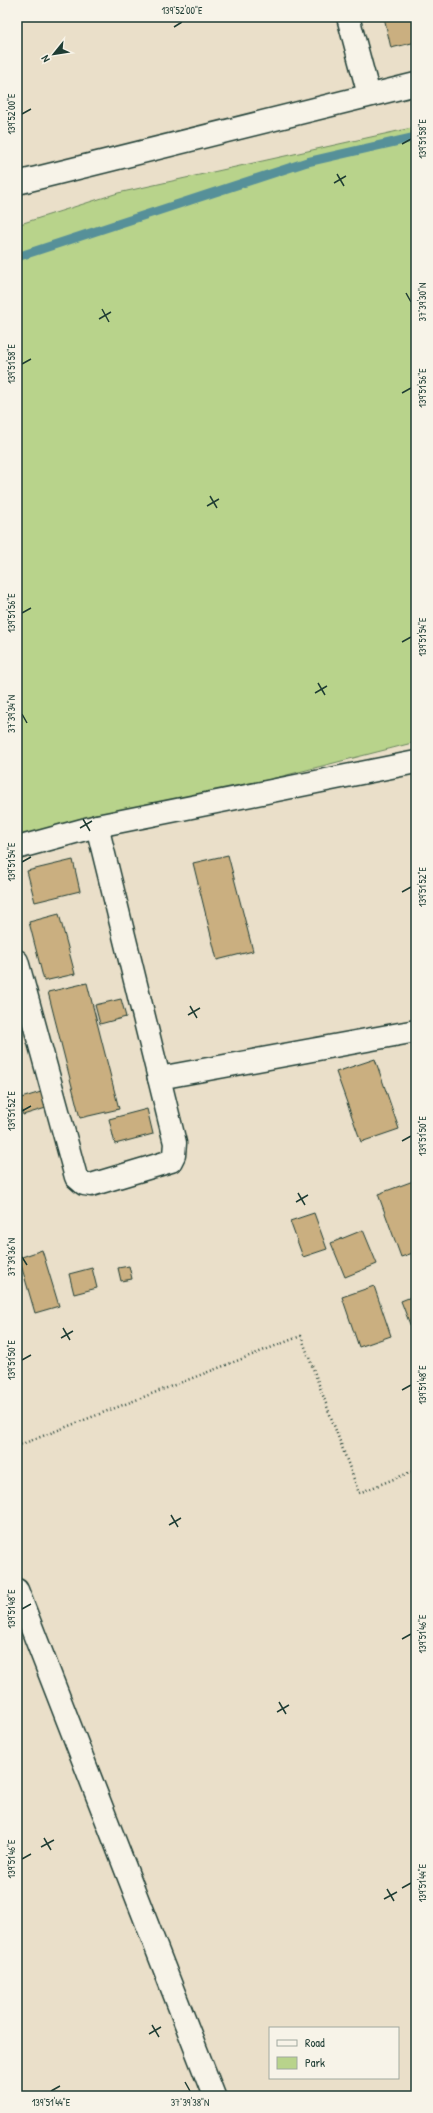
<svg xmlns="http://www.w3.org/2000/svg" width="433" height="2113" viewBox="0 0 433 2113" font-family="'Patrick Hand',sans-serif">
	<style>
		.green { fill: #b8d38b; stroke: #6c8860 }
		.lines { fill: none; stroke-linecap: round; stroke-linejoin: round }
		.stream { stroke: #579099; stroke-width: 9 }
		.building { fill: #caaf80; stroke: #1f3d34 }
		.minor-casing { stroke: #1f3d34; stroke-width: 25 }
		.path { stroke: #1f3d34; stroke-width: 2.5; stroke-dasharray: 1 3; stroke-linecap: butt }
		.minor { stroke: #f7f3e8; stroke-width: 22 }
		.ticks { fill: none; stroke: #1f3d34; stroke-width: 1.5 }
		.neatline { fill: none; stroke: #1f3d34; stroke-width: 1.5 }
		.ticks-label { font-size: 10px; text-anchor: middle; fill: #1f3d34 }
	</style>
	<rect width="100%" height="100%" fill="#eadfc9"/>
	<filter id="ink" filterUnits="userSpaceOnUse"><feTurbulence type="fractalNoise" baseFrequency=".025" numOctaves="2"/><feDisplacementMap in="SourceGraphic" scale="8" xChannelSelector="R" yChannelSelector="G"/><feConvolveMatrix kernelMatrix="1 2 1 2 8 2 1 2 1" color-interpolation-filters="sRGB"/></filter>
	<g filter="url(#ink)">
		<path class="green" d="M416 127V742L17 844V225L118 193Z"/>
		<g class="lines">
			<path class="stream" d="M17 257 307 162 416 137"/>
		</g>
		<g class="building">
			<path d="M384 17H416V42L391 48Z"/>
			<path d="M228 855 253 951 217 960 193 863Z"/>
			<path d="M73 860 80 891 35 902 27 871Z"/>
			<path d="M59 914 75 974 44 981 29 922Z"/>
			<path d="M87 983 119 1109 80 1118 48 992Z"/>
			<path d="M121 999 126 1017 100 1024 95 1005Z"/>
			<path d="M375 1059 399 1129 361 1142 336 1072Z"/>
			<path d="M41 1092 46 1108 23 1115 18 1099Z"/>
			<path d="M147 1109 153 1134 115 1144 109 1119Z"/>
			<path d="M416 1180V1252L401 1257 378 1194Z"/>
			<path d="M314 1213 327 1249 303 1257 290 1221Z"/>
			<path d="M363 1230 377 1264 345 1277 331 1243Z"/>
			<path d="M42 1250 59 1306 35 1313 19 1258Z"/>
			<path d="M129 1266 132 1279 121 1281 118 1268Z"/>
			<path d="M92 1268 97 1288 74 1294 69 1274Z"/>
			<path d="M374 1286 391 1336 359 1347 342 1297Z"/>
			<path d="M416 1295V1340L401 1301Z"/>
		</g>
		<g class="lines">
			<defs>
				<g id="minor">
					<path d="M348 17 369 95"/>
					<path d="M17 183 416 84"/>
					<path d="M17 848 97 826 416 762"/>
					<path d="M17 961 76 1177 84 1184 91 1185 171 1161 174 1155 175 1143 97 826"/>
					<path d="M159 1078 416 1031"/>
					<path d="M17 1590 214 2096"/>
				</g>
			</defs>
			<use href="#minor" class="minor-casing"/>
			<path class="path" d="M17 1446 301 1336 359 1493 416 1470"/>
			<use href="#minor" class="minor"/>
		</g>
	</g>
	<path class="ticks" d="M174 27 182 22M22 114 31 109M402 144 411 139M337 174 344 186M334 183 346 176M406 293 411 302M102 309 109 322M99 319 111 312M22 364 31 359M402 393 411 388M210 496 217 508M207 506 219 499M22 613 31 608M402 642 411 637M318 683 325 695M315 693 327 686M22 714 27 723M83 819 90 831M80 828 92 821M22 862 31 857M402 892 411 887M190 1006 197 1018M188 1015 200 1008M22 1111 31 1106M402 1141 411 1136M298 1193 305 1205M296 1202 308 1195M22 1257 27 1265M63 1328 70 1340M61 1338 73 1331M22 1360 31 1355M402 1390 411 1385M171 1515 178 1527M169 1525 181 1518M22 1609 31 1604M402 1639 411 1634M279 1702 286 1714M277 1712 289 1705M44 1838 51 1850M41 1847 54 1840M22 1859 31 1854M402 1888 411 1883M387 1889 394 1901M384 1899 397 1892M152 2025 159 2037M149 2034 161 2027M185 2082 190 2091M51 2091 60 2086"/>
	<rect width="433" height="2113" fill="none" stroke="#f7f3e8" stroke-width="44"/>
	<rect x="269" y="2027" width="130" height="52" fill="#f7f3e8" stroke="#a1aaa0"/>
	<rect x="277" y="2040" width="20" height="6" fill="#f7f3e8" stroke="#a1aaa0"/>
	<text x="305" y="2047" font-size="12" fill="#1f3d34">Road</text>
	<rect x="277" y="2057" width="20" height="12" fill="#b8d38b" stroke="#a1aaa0"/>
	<text x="305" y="2067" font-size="12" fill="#1f3d34">Park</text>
	<g transform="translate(54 54) rotate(240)" stroke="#f7f3e8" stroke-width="3" paint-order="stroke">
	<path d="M0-3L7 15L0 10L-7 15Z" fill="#1f3d34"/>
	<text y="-6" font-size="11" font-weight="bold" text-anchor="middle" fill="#1f3d34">N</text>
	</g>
	<rect x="22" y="22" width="389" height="2069" class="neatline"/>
	<g class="ticks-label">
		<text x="182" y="14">139°52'00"E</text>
		<text transform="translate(11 114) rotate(-90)" y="4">139°52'00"E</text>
		<text transform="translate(422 139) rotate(-90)" y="4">139°51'58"E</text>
		<text transform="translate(422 302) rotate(-90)" y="4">37°39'30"N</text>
		<text transform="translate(11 364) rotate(-90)" y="4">139°51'58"E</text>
		<text transform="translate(422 388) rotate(-90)" y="4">139°51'56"E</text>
		<text transform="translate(11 613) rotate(-90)" y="4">139°51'56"E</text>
		<text transform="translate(422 637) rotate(-90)" y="4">139°51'54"E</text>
		<text transform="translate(11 714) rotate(-90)" y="4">37°39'34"N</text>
		<text transform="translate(11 862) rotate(-90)" y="4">139°51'54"E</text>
		<text transform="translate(422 887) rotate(-90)" y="4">139°51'52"E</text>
		<text transform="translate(11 1111) rotate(-90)" y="4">139°51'52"E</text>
		<text transform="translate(422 1136) rotate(-90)" y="4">139°51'50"E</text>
		<text transform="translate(11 1257) rotate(-90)" y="4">37°39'36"N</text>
		<text transform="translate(11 1360) rotate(-90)" y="4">139°51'50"E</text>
		<text transform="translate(422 1385) rotate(-90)" y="4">139°51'48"E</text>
		<text transform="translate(11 1609) rotate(-90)" y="4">139°51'48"E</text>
		<text transform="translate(422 1634) rotate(-90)" y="4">139°51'46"E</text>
		<text transform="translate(11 1859) rotate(-90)" y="4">139°51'46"E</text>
		<text transform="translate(422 1883) rotate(-90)" y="4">139°51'44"E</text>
		<text x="51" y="2106">139°51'44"E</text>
		<text x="190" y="2106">37°39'38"N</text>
	</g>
</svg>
